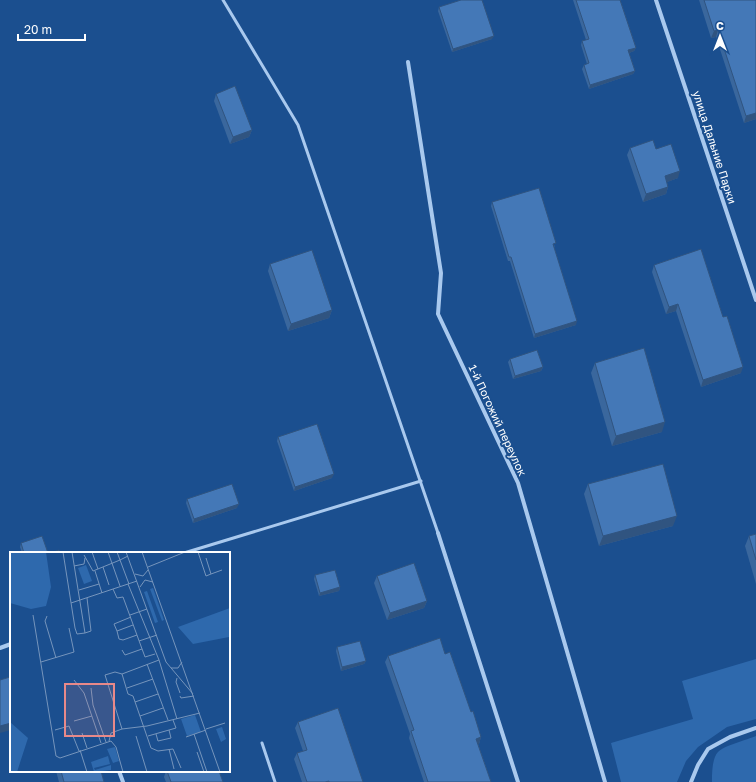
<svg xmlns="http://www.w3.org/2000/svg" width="756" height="782" viewBox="0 0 756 782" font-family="'Golos Text',sans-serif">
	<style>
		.green { fill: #2e69ad }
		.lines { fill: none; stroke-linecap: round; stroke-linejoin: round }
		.lane { stroke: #a9c9ee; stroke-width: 3 }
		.street { stroke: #a9c9ee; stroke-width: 4 }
		.wall { fill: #3a679d }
		.shaded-wall { fill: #305480 }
		.building { fill: #4478b7; stroke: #305480 }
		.labels { text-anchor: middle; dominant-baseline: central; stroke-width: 4; stroke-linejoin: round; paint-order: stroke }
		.street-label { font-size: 11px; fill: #fff; stroke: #1b4f8f }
		.inset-road { fill: none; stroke: #7695bc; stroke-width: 1 }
		.view { fill: #e88989; fill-opacity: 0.15; stroke: #e88989; stroke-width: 2 }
		.inset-edge { fill: none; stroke: #fff; stroke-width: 2 }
	</style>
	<rect width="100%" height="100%" fill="#1b4f8f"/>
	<g class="green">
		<path d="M756 659V719L727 727 698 747 686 761 677 782H621L611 743 693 719 682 681Z"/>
		<path d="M756 736V782H712C712 774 712 758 718 752 725 745 747 740 756 736Z"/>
	</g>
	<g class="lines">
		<g class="lane">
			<path d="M223 0 298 125 438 533"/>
			<path d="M184 553 421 481"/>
			<path d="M262 743 275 782"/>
		</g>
		<g class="street">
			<path d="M656 0 756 300"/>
			<path d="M408 62 441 273 438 314 518 483 605 782"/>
			<path d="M438 533 518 782"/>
			<path d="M0 648 11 644"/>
			<path d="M119 771 123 782"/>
			<path d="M691 782 698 765 708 749 730 737 756 728"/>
		</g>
	</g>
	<g class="wall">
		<path d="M573 0H620L636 48 634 51 629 53 635 71 633 74 589 89 582 69 584 65 587 64 581 45 582 41 586 40Z"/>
		<path d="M699 0H756V119L744 123 716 37 711 38Z"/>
		<path d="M439 7 492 39 452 52 438 11Z"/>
		<path d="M216 94 252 130 249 137 230 144 214 101Z"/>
		<path d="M630 148 656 149 678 178 667 182 668 187 666 194 643 202 627 155Z"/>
		<path d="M492 202 555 246 554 247 576 325 534 338 510 261H508L491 206Z"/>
		<path d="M270 264 332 310 329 318 288 331 268 271Z"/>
		<path d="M654 265 741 373 701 387 676 311 666 314 652 272Z"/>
		<path d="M510 359 543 367 541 371 513 379 508 362Z"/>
		<path d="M595 363 662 432 612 446 591 373Z"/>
		<path d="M278 437 332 478 294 491 277 441Z"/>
		<path d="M588 484 673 526 599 546 584 494Z"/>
		<path d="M187 499 237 508 193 523 186 503Z"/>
		<path d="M756 534V584L745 546 749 536Z"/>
		<path d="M21 543 48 553H22L20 547Z"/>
		<path d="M315 575 340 587 339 591 319 596 314 579Z"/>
		<path d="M377 576 427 601 424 608 387 620 374 583Z"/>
		<path d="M337 647 366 661 364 664 341 671 336 651Z"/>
		<path d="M445 654 471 712 481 737 479 744H478L491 782H424L409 738 410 734 385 662 388 656Z"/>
		<path d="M298 722 363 782H302L294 759 297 753 303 751 295 728Z"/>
		<path d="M56 771H101L104 782H59Z"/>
		<path d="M166 771H219L223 782H166L164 777Z"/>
	</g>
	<g class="shaded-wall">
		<path d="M718 30 716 37 711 38 714 31Z"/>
		<path d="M494 36 492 39 452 52 453 49Z"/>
		<path d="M636 48 634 51 627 54 628 50Z"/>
		<path d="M635 71 633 74 589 89 590 85Z"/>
		<path d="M756 113V119L744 123 746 116Z"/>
		<path d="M252 130 249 137 230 144 233 137Z"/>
		<path d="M680 171 678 178 662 184 665 176Z"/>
		<path d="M668 187 666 194 643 202 646 194Z"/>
		<path d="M678 304 676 311 666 314 669 307Z"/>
		<path d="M332 310 329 318 288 331 291 324Z"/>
		<path d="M577 321 576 325 534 338 535 334Z"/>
		<path d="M543 367 541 371 513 379 515 376Z"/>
		<path d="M743 367 741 373 701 387 703 380Z"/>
		<path d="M665 422 662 432 612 446 616 436Z"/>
		<path d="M334 474 332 478 294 491 295 487Z"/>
		<path d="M239 504 237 508 193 523 194 519Z"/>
		<path d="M677 516 673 526 599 546 603 536Z"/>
		<path d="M340 587 339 591 319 596 320 593Z"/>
		<path d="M427 601 424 608 387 620 390 613Z"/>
		<path d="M366 661 364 664 341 671 342 667Z"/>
		<path d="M11 723V730L0 733V726Z"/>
		<path d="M481 737 479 744 474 745 476 739Z"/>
	</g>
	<g class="building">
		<path d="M461 0H482L494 36 453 49 439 7Z"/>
		<path d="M576 0H620L636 48 628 50 635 71 590 85 584 65 589 63 582 41 589 39Z"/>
		<path d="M704 0H756V113L746 116 718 30 714 31Z"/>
		<path d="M235 86 252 130 233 137 216 94Z"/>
		<path d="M653 140 656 149 671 144 680 171 665 176 668 187 646 194 630 148Z"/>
		<path d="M539 188 556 243 553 244 577 321 535 334 511 257H509L492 202Z"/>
		<path d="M701 249 723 317 727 316 743 367 703 380 678 304 669 307 654 265Z"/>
		<path d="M312 250 332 310 291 324 270 264Z"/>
		<path d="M644 348 665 422 616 436 595 363Z"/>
		<path d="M537 350 543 367 515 376 510 359Z"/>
		<path d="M317 424 334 474 295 487 278 437Z"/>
		<path d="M663 464 677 516 603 536 588 484Z"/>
		<path d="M232 484 239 504 194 519 187 499Z"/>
		<path d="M756 534V560L749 536Z"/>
		<path d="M42 536 48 553H24L21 543Z"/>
		<path d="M59 550 60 553H50Z"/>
		<path d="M414 563 427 601 390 613 377 576Z"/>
		<path d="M335 570 340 587 320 593 315 575Z"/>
		<path d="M440 638 445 654 450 652 471 712 473 711 481 737 476 739 491 782H428L411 731 414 730 388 656Z"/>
		<path d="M360 641 366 661 342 667 337 647Z"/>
		<path d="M10 677 11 680V723L0 726V680Z"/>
		<path d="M338 708 363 782H329V781L325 782H307L297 753 307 750 298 722Z"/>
		<path d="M61 771H101L104 782H64Z"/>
		<path d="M167 771H219L223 782H171Z"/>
	</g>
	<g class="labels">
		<g class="street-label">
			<text transform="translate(715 147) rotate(72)">улица Дальние Парки</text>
			<text transform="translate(498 420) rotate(65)">1-й Погожий переулок</text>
		</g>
	</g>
	<g transform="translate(10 552)">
		<rect width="220" height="220" fill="#1b4f8f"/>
		<path d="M0 0H36L41 35 36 54 21 57 0 51ZM76 13 82 29 74 32 68 16ZM143 36 154 68 152 69 140 37ZM137 39 148 70 145 71 134 40ZM220 56 219 85 183 92 168 75ZM185 163 191 180 177 184 171 167ZM0 170 18 186 7 220H0ZM212 175 216 187 211 190 206 177ZM105 195 109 209 103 211 97 197ZM98 204 100 212 84 216 85 218 101 213V218L84 220 81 210Z" fill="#2e69ad"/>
		<path class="inset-road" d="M53 0 65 76 67 82 75 81M62 0 75 81 81 79 77 46M82 0 88 17M98 0 110 34M107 0 110 8 118 4M116 0 156 110 183 142M132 0 210 220M188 0 196 24 201 22M74 3 83 19 110 8 119 32M196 6 201 22 212 18M64 14 74 12 75 6M93 15 99 33M138 15 175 0M85 19 92 41M125 22 133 24 138 18M118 32 149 108 167 167M130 35 135 28 143 30M103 37 107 46 113 45 135 105 145 102M69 38 89 32M61 51 127 29M23 63 46 204 50 206 101 189 106 195 113 220M120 63 137 57M37 64 35 69 46 106M121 65 104 72 107 79 123 73M107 79 109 87 113 88 127 83M129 89 147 83M112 98 115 103 132 97M149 108 112 122 118 142 123 144 141 196 148 199 163 197 171 216M31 110 64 100 59 76M137 112 158 168M161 116H168L172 110M167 126 166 130 170 141M64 128 74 141 91 191M81 136 83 153 96 190M117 136 143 127M170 144 171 146 184 144M125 150 148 142M130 164 153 156M64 169 82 164M112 177 95 123 105 120 112 122M196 177 215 171M45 178 59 174 69 199M72 181 77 196M146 182 148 189 161 186 159 178M184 182 197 220M126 184 137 220M138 184 166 176 163 168M176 185 196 178M99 189 101 181 112 177 137 174 190 161M159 197 164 217M70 198 77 220M187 200 194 220"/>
		<path class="view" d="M55 132H104V184H55Z"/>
		<rect width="220" height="220" class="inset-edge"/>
	</g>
	<g transform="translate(720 36)" stroke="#1b4f8f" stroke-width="3" paint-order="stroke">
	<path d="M0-3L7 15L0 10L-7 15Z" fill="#ffffff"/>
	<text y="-6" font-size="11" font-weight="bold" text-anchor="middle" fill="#ffffff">С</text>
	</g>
	<path d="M18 34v6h67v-6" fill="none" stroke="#ffffff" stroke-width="2"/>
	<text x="24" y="34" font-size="12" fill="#ffffff" stroke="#1b4f8f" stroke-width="3" paint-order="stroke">20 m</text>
</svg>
